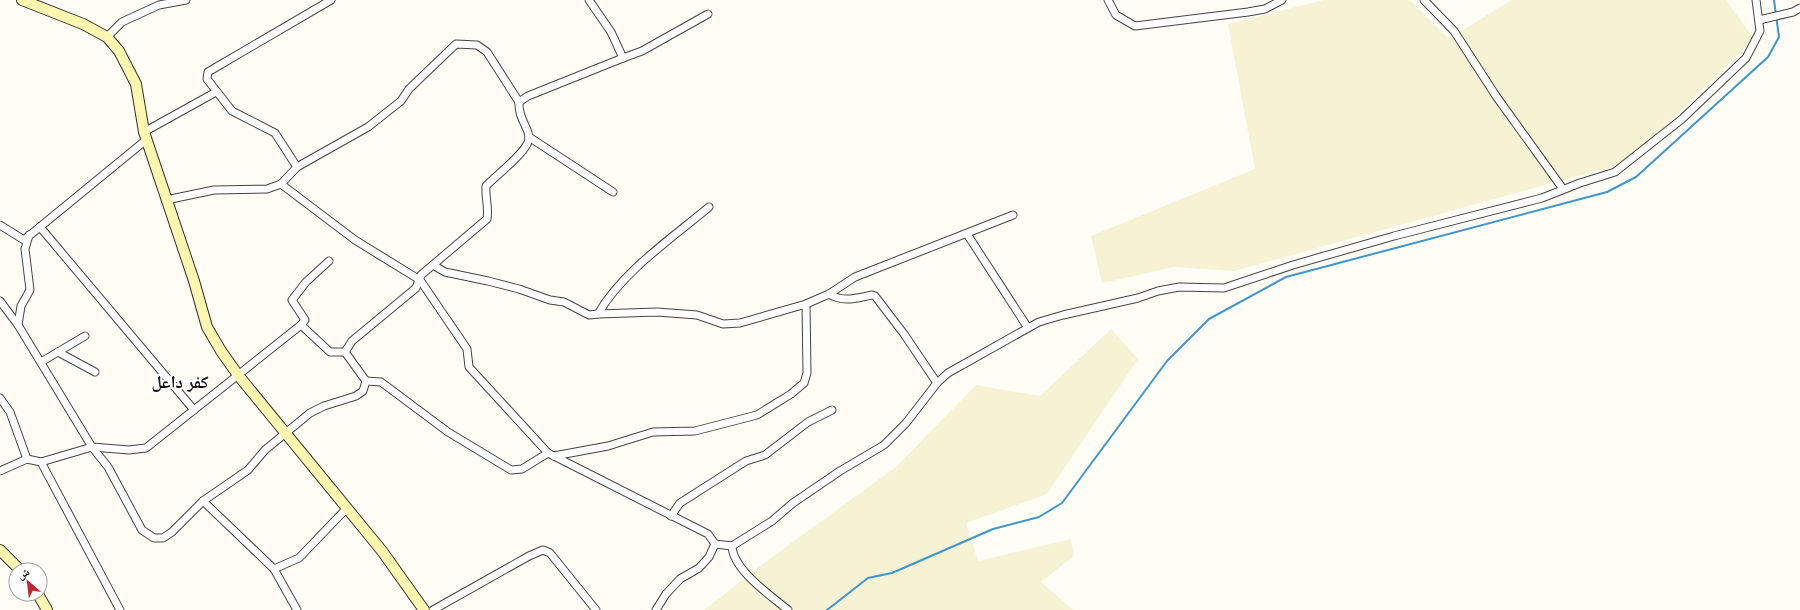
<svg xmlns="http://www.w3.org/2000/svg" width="1800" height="610" viewBox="0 0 1800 610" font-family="Lora,'Noto Naskh Arabic',serif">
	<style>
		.farmland { fill: #f6f3d4 }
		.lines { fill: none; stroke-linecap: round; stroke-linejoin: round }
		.stream { stroke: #3f96cf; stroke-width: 2 }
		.street-casing { stroke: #444; stroke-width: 9 }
		.secondary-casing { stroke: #333; stroke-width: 12 }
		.street { stroke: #fff; stroke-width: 7 }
		.secondary { stroke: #fff6b0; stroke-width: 10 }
		.labels { text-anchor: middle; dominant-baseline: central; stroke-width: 4; stroke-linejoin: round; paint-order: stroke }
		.district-label { font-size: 17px; font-weight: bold; fill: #111; stroke: #fff }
	</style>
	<rect width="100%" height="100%" fill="#fffdf5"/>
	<g class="farmland">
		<path d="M1324 0H1410L1449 39 1511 0H1726L1754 39 1628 162 1234 271 1174 267 1102 283 1091 236 1255 169 1228 24Z"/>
		<path d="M1111 329 1138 359 1047 494 966 523 978 561 1071 539 1074 556 1041 582 1073 610H704L768 560 896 467 976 385 1040 396Z"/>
	</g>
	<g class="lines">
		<path class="stream" d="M827 610 868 578 892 573 993 529 1039 517 1062 503 1167 361 1209 319 1286 277 1607 192 1636 177 1768 57 1779 37 1774 0"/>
		<defs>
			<g id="street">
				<path d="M1108 0 1116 15 1135 26 1248 12 1265 9 1282 0"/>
				<path d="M1424 0 1454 31 1496 96 1563 189"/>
				<path d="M1759 20 1793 12 1800 8"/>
				<path d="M107 37 122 22 159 5 186 0"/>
				<path d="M623 58 642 51 708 14"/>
				<path d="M144 132 216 92"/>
				<path d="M529 137 613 192"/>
				<path d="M297 167 275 133 232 111 207 79 208 72 331 0"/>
				<path d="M281 184 355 240 420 280 467 349 469 367 548 453 708 534 715 544 732 546 772 521 793 503 840 471 884 445 906 423 937 383 948 373 1028 328 967 234"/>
				<path d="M166 200 214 190 267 189 281 184 297 167 368 127 401 101 409 89 456 44 477 45 487 52 519 102"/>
				<path d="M0 225 24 240 146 140"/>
				<path d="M40 227 194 410"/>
				<path d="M433 265 445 272 488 281 519 289 550 300 564 302 589 315 598 314C622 272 672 238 709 207"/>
				<path d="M829 294C844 303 856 298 872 295L875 296 904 334 937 383"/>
				<path d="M0 301 18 325 92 447 108 467 142 530 154 538H163L172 532 203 501 248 470 265 450 310 413 324 406 356 396 363 391 366 381 345 352 352 341 416 288 421 275 487 219C489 207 485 197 486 186 496 175 529 151 529 138 529 127 518 119 519 102L528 96 623 58 611 32 589 0"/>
				<path d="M806 304 829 294 855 277 1013 215"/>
				<path d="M18 325 21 306 30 290 25 249 29 235"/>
				<path d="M301 325 305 320 292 300 306 282 329 261"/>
				<path d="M1028 328 1039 322 1063 315 1138 298 1158 291 1179 287 1224 288 1293 265 1394 236 1542 198 1580 183 1615 172 1682 119 1746 58 1760 31 1756 0"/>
				<path d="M58 352 95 372"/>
				<path d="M41 362 85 336"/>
				<path d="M366 381 381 382 448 432 511 470 522 469 548 453"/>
				<path d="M0 398 10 412 27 459"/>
				<path d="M554 456 608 446 653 432 695 431 757 415 791 394 804 383 807 373 806 304 740 323 723 324 697 315 657 312 598 314"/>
				<path d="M41 462 92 447 129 450 146 448 301 325 330 352H345"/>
				<path d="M0 471 27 459 41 462 120 610"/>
				<path d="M203 501 274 569 299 558 347 508"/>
				<path d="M671 516 680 503 746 461 765 455 808 422 832 410"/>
				<path d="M732 546C733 570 770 595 788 610"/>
				<path d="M274 569 297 610"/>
				<path d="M433 610 529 556 543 550 550 553 596 610"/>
				<path d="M656 610 666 594 680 579 699 568 709 557 715 544"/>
			</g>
			<g id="secondary">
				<path d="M22 0 83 24 107 37 119 51 136 84 144 132 194 281 207 327 221 351 238 375 382 551 424 610"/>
				<path d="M0 550 20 570"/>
				<path d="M38 594 47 610"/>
			</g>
		</defs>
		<use href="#street" class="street-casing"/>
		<use href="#secondary" class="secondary-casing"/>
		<use href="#street" class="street"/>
		<use href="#secondary" class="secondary"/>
	</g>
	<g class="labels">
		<g class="district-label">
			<text x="180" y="382">كفر داعل</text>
		</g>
	</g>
	<g transform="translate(28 582) rotate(332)"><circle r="19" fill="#ffffff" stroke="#a0a0a0"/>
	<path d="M0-3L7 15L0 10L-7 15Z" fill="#c4262e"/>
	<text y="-6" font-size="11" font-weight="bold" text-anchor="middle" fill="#111111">ش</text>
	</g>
</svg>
